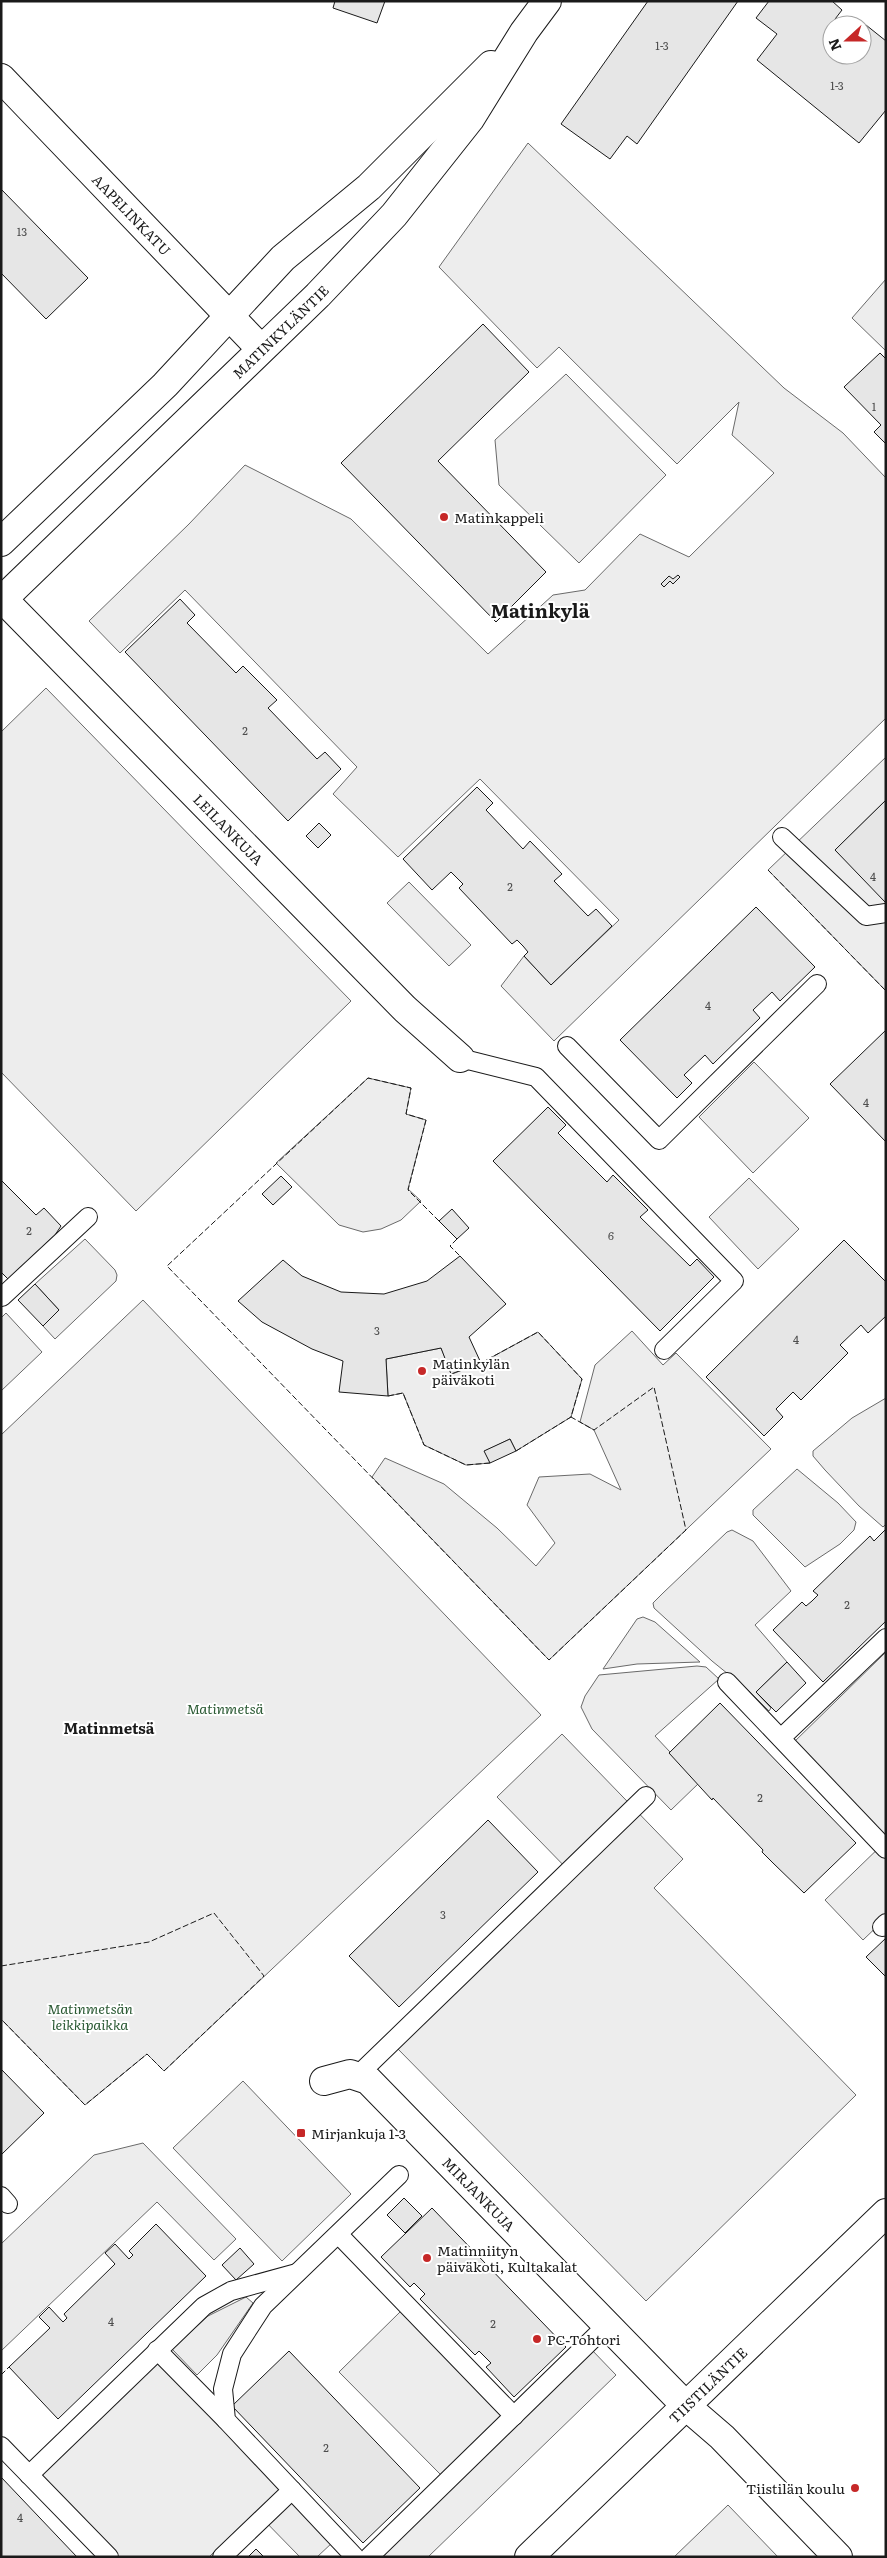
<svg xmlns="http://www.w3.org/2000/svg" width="887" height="2558" viewBox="0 0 887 2558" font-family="Literata,serif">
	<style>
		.built { fill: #ededed; stroke: #6a6a6a }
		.building { fill: #e6e6e6; stroke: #1a1a1a }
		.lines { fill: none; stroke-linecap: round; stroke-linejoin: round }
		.lane-casing { stroke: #1a1a1a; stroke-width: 20 }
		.street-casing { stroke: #1a1a1a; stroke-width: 30 }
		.secondary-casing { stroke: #1a1a1a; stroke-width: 30 }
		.lane { stroke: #fff; stroke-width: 18 }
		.street { stroke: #fff; stroke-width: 28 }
		.secondary { stroke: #fff; stroke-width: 28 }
		.fence { stroke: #1a1a1a; stroke-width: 1; stroke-dasharray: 6 2.5; stroke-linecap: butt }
		.poi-dot { fill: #c62828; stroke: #fff; stroke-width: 2 }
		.labels { text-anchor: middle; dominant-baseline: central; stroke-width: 4; stroke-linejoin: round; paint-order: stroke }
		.number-label { font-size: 11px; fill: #4d4d4d }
		.street-label { font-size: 14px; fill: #1a1a1a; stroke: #fff }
		.poi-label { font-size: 14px; fill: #1a1a1a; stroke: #fff; text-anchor: start }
		.park-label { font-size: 14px; font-style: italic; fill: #2b5a34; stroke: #fff }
		.neighbourhood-label { font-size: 15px; font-weight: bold; fill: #1a1a1a; stroke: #fff }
		.district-label { font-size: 19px; font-weight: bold; fill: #1a1a1a; stroke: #fff }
	</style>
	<rect width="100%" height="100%" fill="#fff"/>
	<g class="built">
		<path d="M528 143 784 388 843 433 886 478V718L554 1041 501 986 524 956 551 985 619 920 480 779 398 857 333 794 357 767 185 590 120 653 89 621 189 524 245 465 351 519 488 654 553 595 585 590 640 534 689 557 774 473 732 435 739 402 677 464 559 347 537 368 439 267Z"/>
		<path d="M886 279V351L852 318Z"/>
		<path d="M566 374 666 475 579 563 499 485 495 440Z"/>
		<path d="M46 688 351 1001 136 1211 1 1072V732Z"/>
		<path d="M886 757V800L835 850 886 901V991L768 870Z"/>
		<path d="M409 882 471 945 449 966 387 903Z"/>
		<path d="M754 1062 809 1118 753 1173 699 1117Z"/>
		<path d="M368 1078 411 1088 406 1114 426 1120 408 1189 421 1201 401 1220 381 1229 363 1232 339 1225 276 1163Z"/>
		<path d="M749 1178 799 1229 758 1269 709 1217Z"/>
		<path d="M85 1239 115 1270 117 1275 116 1281 55 1339 43 1326 59 1310 35 1284Z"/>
		<path d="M143 1300 541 1715 164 2071 147 2054 85 2105 1 2019V1435Z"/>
		<path d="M6 1313 42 1352 1 1391V1318Z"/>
		<path d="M632 1331 663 1365 676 1353 771 1449 549 1660 372 1477 385 1458 444 1484 497 1528 536 1566 555 1543 527 1505 539 1477 590 1474 621 1490 594 1430 580 1422 595 1365Z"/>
		<path d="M538 1332 582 1379 571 1417 516 1451 510 1439 485 1451 490 1463 466 1465 424 1445 403 1393 388 1396 386 1359 441 1348 452 1374 481 1363Z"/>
		<path d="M886 1398V1524L883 1527 859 1506 825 1470 813 1456V1451L852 1418Z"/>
		<path d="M797 1469 838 1503 856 1522 854 1530 840 1544 805 1567 753 1515V1510Z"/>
		<path d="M732 1530 753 1541 791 1591 755 1625 787 1662 756 1692 771 1708 769 1711 749 1691 712 1661 654 1608 653 1603 663 1593 727 1532Z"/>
		<path d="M643 1617 655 1622 700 1662 637 1664 603 1669 637 1619Z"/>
		<path d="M886 1652V1918L863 1940 825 1900 886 1841 792 1744Z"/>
		<path d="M697 1666 706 1667 719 1679 655 1736 699 1783 671 1810 592 1729 581 1707 585 1696 599 1675Z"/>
		<path d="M562 1734 683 1859 654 1888 856 2095 646 2301 396 2047 573 1875 497 1797Z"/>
		<path d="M243 2081 351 2194 282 2261 173 2148Z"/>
		<path d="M143 2143 236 2239 214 2260 157 2202 1 2351V2244L94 2155Z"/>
		<path d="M246 2297 253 2303 217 2355 197 2375 172 2349 208 2316Z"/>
		<path d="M401 2311 502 2415 441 2475 339 2372Z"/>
		<path d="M590 2348 616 2375 428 2557H373Z"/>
		<path d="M159 2360 333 2542 317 2557H300L256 2512 209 2557H105L40 2474Z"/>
		<path d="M728 2505 778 2557H674Z"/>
	</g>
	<g class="building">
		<path d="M335 1H385L377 23 333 8Z"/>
		<path d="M648 1H738L637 144 627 136 610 159 561 124Z"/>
		<path d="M769 1H832L842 10 832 23V55H862V30L866 25 886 41V110L859 143 757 60 777 34 756 18Z"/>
		<path d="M1 189 88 278 46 319 1 273Z"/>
		<path d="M483 324 529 372 438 461 546 572 496 622 341 463Z"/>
		<path d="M880 353 886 359V444L874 432 881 425 844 387Z"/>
		<path d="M678 575 680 577 673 584 670 581 664 587 661 584 669 576 673 579Z"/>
		<path d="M180 599 195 615 187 623 236 673 243 666 277 700 268 708 317 759 325 752 341 769 288 821 125 652Z"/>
		<path d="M477 787 493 803 486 810 523 849 530 841 562 874 554 881 588 916 596 909 612 926 551 985 524 956 528 952 523 946 517 940 512 944 459 888 463 884 451 872 432 890 403 859Z"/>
		<path d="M886 800V901L885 902 835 850Z"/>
		<path d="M319 823 331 835 318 848 306 836Z"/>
		<path d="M756 907 815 967 780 1001 772 992 753 1010 760 1018 713 1064 705 1055 684 1075 692 1083 677 1098 620 1040Z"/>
		<path d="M886 1030V1142L830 1084Z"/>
		<path d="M548 1107 566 1125 558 1133 607 1182 613 1175 648 1210 640 1217 690 1266 697 1259 714 1277 660 1331 493 1161Z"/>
		<path d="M281 1176 292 1187 273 1205 262 1194Z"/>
		<path d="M1 1180 36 1215 44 1208 61 1226 55 1235 8 1279 1 1272Z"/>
		<path d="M452 1209 469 1228 457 1239 439 1221Z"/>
		<path d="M844 1240 886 1282V1316L868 1333 861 1325 840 1345 848 1353 801 1400 793 1392 776 1409 783 1417 764 1436 706 1377Z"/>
		<path d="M460 1256 506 1304 469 1337 481 1363 451 1374 441 1348 386 1359 388 1396 339 1392 343 1361 312 1349 262 1322 238 1301 283 1260 302 1276 341 1292 384 1294 427 1281Z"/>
		<path d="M35 1284 59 1310 43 1326 18 1300Z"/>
		<path d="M510 1439 516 1451 490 1463 484 1451Z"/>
		<path d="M886 1529V1621L823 1682 773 1630 802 1602 806 1606 812 1601 818 1595 813 1591 870 1536 874 1541Z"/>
		<path d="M787 1662 806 1683 776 1712 756 1692Z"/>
		<path d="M720 1703 856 1843 804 1893 773 1863 762 1852 763 1850 713 1798 712 1800 669 1753Z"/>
		<path d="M488 1820 538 1872 399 2007 349 1956Z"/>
		<path d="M886 1938V1977L866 1957Z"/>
		<path d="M1 2069 44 2113 1 2155Z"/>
		<path d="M404 2198 422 2216 405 2233 387 2215Z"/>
		<path d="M432 2208 566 2347 514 2397 486 2367 491 2363 479 2351 475 2355 420 2299 425 2294 414 2283 410 2287 381 2257Z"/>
		<path d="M156 2224 206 2276 58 2419 9 2367 50 2328 39 2317 49 2307 63 2322 67 2318 64 2314 115 2264 105 2253 115 2244 129 2259 133 2255 129 2251Z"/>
		<path d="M240 2248 254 2264 236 2280 222 2265Z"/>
		<path d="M289 2351 420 2488 363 2543 232 2406Z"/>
		<path d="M1 2477 77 2557H1Z"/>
		<path d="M256 2549 264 2557H248Z"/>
	</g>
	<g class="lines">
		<defs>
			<g id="lane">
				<path d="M782 837 866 916 886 913"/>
				<path d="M567 1046 659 1140 817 984"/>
				<path d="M460 1058 536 1077 734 1281 664 1350"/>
				<path d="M2 1297 88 1217"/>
				<path d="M727 1682 886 1849"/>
				<path d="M781 1738 886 1638"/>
				<path d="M882 1927 886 1923"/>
				<path d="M358 2075 646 1796"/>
				<path d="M1 2196 8 2204"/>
				<path d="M339 2235 514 2416"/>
				<path d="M157 2350 226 2420"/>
				<path d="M1 2446 109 2557"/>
				<path d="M29 2475 204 2306 231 2291 297 2273"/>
				<path d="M222 2557 292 2490"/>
				<path d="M355 2557 226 2420 223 2389 232 2354 263 2306 399 2175"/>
				<path d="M369 2557 607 2325"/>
			</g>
			<g id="street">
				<path id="s1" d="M1 78 261 349"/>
				<path id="s2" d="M1 597 405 1009 460 1058"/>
				<path id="s3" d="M324 2081 350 2074 368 2080 686 2406 722 2437 838 2557"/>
			</g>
			<g id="secondary">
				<path d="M1 542 165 385 283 258 369 187 491 65"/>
				<path id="s4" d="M1 601 318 295 394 215 470 119 524 32 547 1"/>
				<path id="s5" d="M529 2557 886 2213"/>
			</g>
		</defs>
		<use href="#lane" class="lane-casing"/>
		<use href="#street" class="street-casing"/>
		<use href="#secondary" class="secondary-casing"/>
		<use href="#lane" class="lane"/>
		<use href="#street" class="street"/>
		<use href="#secondary" class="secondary"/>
		<g class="fence">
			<path d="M768 870 886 991"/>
			<path d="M439 1221 408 1190 426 1120 406 1114 411 1088 368 1078 167 1266 549 1660 686 1530 654 1387 594 1430 571 1417 582 1379 538 1332 481 1363"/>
			<path d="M457 1239 450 1246 460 1256"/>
			<path d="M388 1396 403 1393 424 1445 466 1465 490 1463"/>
			<path d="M516 1451 571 1417"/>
			<path d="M1 1966 149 1942 214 1913 264 1976 164 2071 147 2054 85 2105 1 2019"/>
			<path d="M1 2375 9 2367"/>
		</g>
	</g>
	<g class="poi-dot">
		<circle cx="444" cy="517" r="5"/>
		<circle cx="422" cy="1371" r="5"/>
		<rect x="296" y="2128" width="10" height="10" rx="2.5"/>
		<circle cx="427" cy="2258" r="5"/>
		<circle cx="537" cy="2339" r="5"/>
		<circle cx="855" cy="2488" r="5"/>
	</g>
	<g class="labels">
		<g class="number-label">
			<text x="662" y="45">1-3</text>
			<text x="837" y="85">1-3</text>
			<text x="22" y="231">13</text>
			<text x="874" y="406">1</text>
			<text x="245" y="730">2</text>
			<text x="873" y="876">4</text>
			<text x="510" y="886">2</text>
			<text x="708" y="1005">4</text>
			<text x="866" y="1102">4</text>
			<text x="29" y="1230">2</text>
			<text x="611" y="1235">6</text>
			<text x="377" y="1330">3</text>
			<text x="796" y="1339">4</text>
			<text x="847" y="1604">2</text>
			<text x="760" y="1797">2</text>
			<text x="443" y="1914">3</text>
			<text x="111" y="2321">4</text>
			<text x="493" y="2323">2</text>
			<text x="326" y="2447">2</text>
			<text x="20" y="2517">4</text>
		</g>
		<g class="street-label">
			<text stroke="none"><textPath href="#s1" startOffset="189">AAPELINKATU</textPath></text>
			<text stroke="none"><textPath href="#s4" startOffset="388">MATINKYLÄNTIE</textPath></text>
			<text stroke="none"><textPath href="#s2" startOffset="325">LEILANKUJA</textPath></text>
			<text stroke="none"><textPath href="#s3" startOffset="205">MIRJANKUJA</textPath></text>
			<text stroke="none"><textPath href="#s5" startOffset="248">TIISTILÄNTIE</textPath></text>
		</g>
		<g class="poi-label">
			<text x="454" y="517">Matinkappeli</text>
			<text x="432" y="1363">Matinkylän<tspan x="432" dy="16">päiväkoti</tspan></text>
			<text x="311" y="2133">Mirjankuja 1-3</text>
			<text x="437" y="2250">Matinniityn<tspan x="437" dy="16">päiväkoti, Kultakalat</tspan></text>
			<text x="547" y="2339">PC-Tohtori</text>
			<text x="845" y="2488" text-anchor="end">Tiistilän koulu</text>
		</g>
		<g class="park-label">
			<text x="225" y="1708">Matinmetsä</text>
			<text x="90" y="2008">Matinmetsän<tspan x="90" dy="16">leikkipaikka</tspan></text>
		</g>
		<g class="neighbourhood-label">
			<text x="109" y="1727">Matinmetsä</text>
		</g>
		<g class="district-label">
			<text x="540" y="610">Matinkylä</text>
		</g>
	</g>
	<rect width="887" height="2558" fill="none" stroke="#1a1a1a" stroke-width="5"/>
	<g transform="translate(847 40) rotate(249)"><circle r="24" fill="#ffffff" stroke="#a3a3a3"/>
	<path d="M0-4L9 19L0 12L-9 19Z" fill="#c62828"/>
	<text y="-8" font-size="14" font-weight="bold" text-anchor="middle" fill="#1a1a1a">N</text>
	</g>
</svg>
